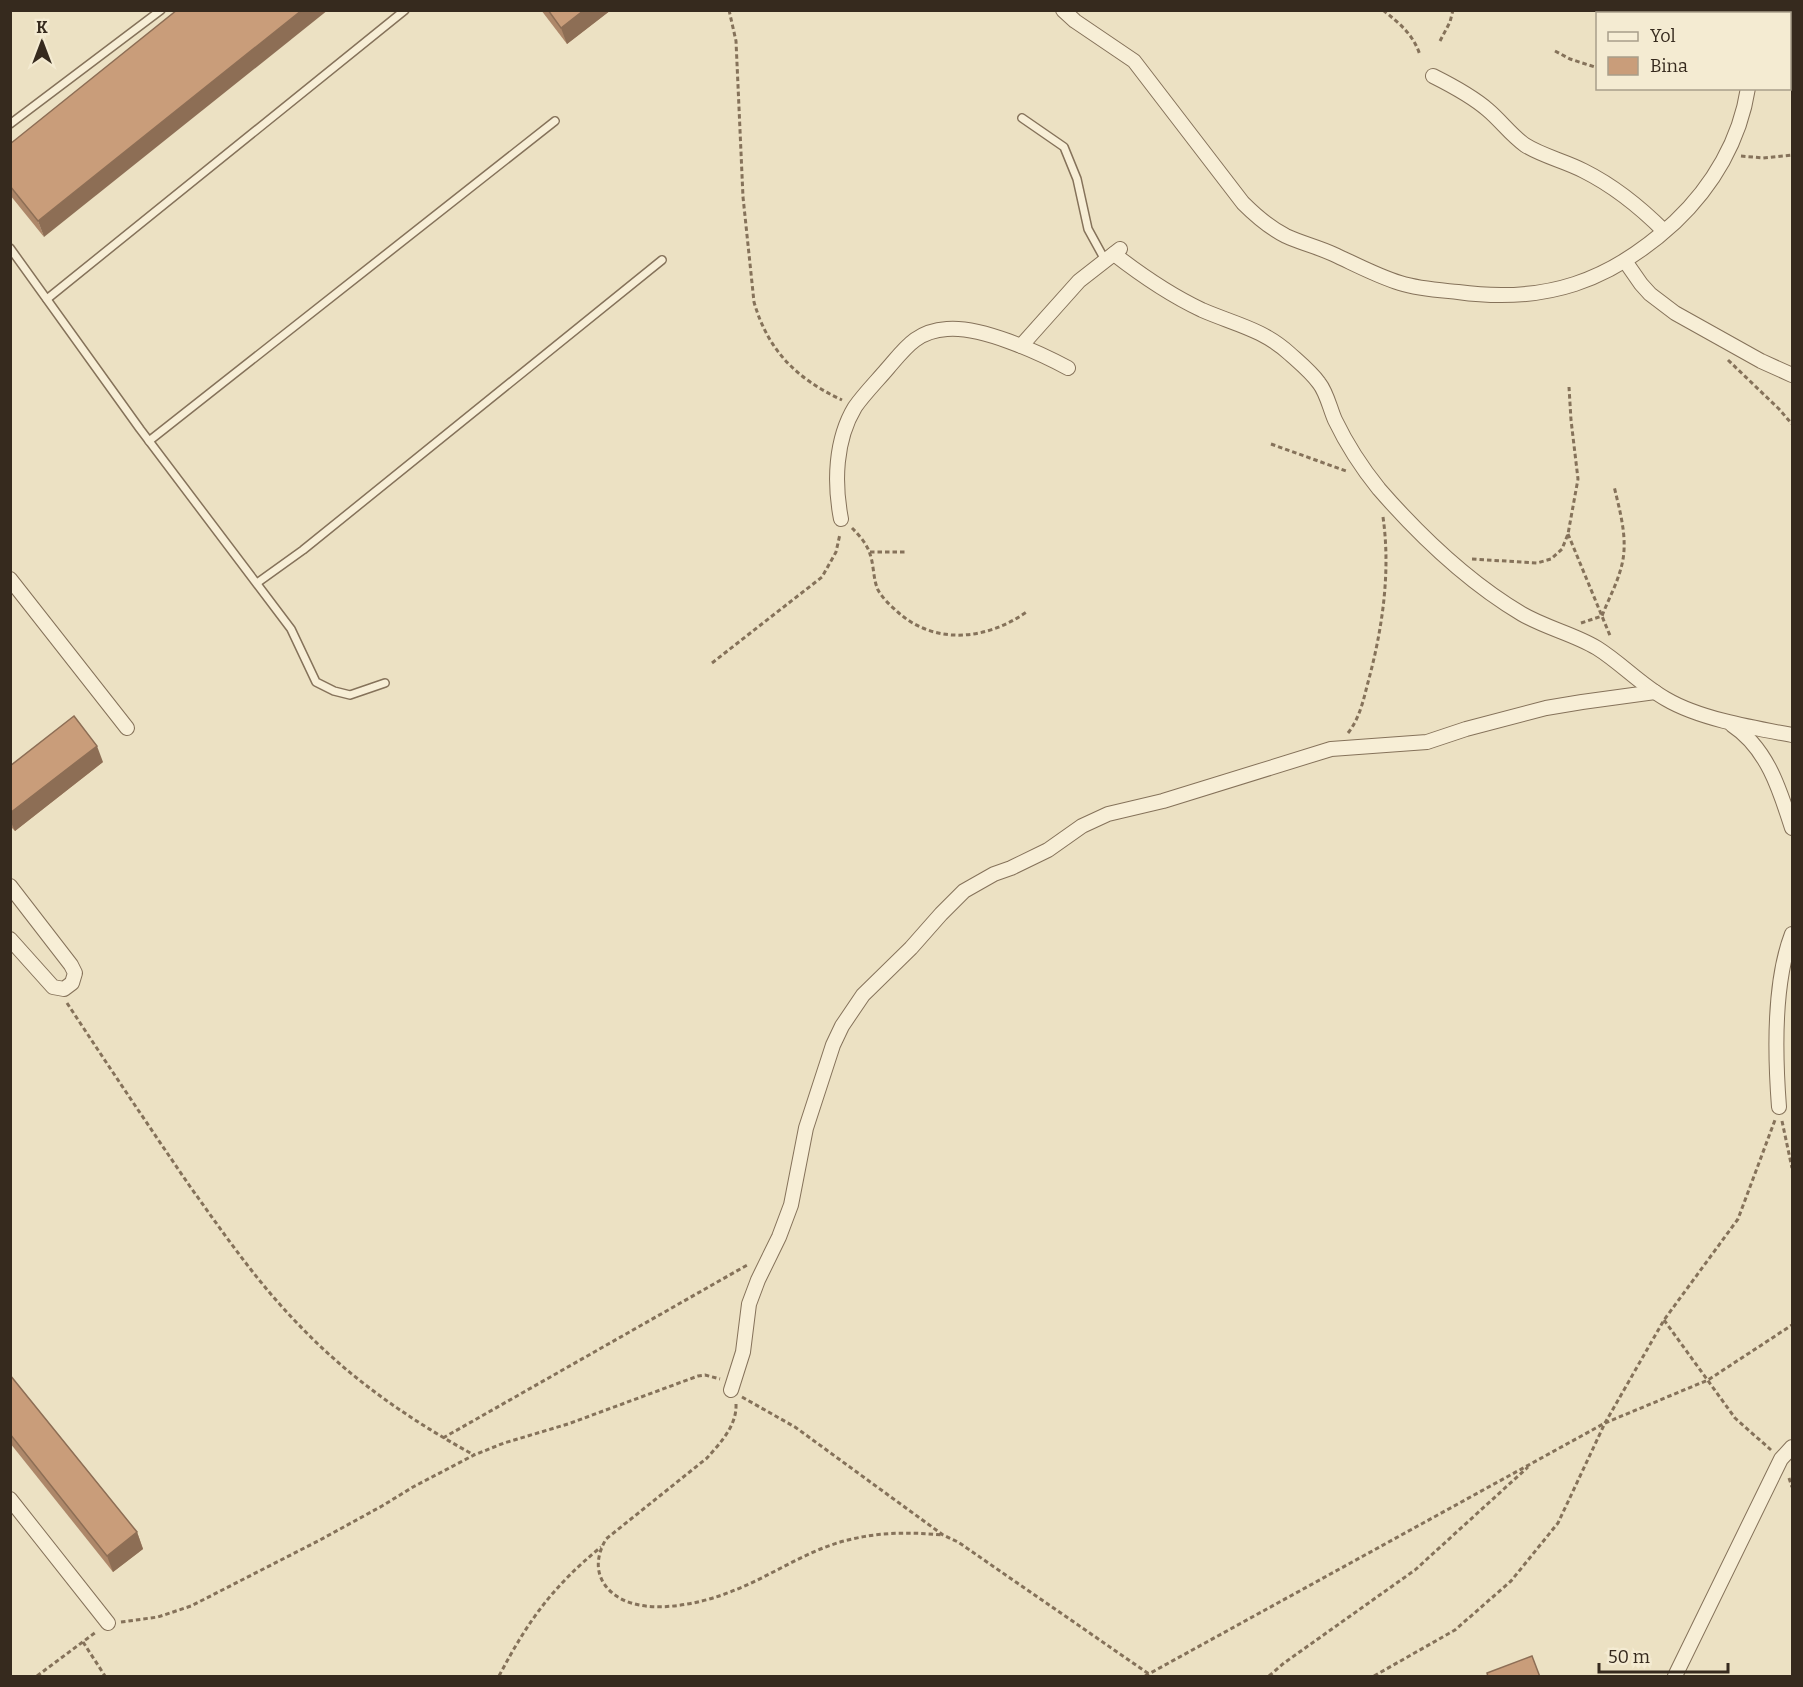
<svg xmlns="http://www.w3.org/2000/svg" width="1803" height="1687" viewBox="0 0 1803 1687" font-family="Bitter,serif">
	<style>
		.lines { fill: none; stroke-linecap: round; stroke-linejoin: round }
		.service-casing { stroke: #85725a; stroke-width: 10 }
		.minor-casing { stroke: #85725a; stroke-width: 16 }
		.path { stroke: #85725a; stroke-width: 3; stroke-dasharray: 4.5 3; stroke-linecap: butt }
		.service { stroke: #f7eed6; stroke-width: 7 }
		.minor { stroke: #f7eed6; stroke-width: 14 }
		.wall { fill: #ad8769 }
		.shaded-wall { fill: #8d6e55 }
		.building { fill: #c99d7a; stroke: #8d6e55; stroke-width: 1.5 }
	</style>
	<rect width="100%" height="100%" fill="#ece1c3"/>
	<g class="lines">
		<defs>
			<g id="service">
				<path d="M1022 118 1064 147 1077 179 1088 229 1105 260"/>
				<path d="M10 124 161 10"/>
				<path d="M10 248 140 429 291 629 316 682 334 691 350 695 385 683"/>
				<path d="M47 299 405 10"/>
				<path d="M149 441 555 121"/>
				<path d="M257 583 303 550 662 260"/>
			</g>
			<g id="minor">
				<path d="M1063 10 1075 21 1134 61 1243 203C1256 216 1270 228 1286 236 1301 243 1318 247 1333 254 1355 264 1377 276 1400 283 1419 289 1438 290 1458 292 1545 304 1610 282 1675 222 1713 186 1740 140 1748 88"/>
				<path d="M1754 14 1755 10"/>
				<path d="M1433 76C1453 86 1472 96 1488 110 1501 121 1511 135 1525 145 1542 156 1565 161 1584 171 1614 186 1640 207 1664 231"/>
				<path d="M1114 254C1141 275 1170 295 1202 310 1234 324 1263 329 1290 354 1300 363 1311 372 1319 383 1327 393 1330 409 1335 420 1347 445 1362 468 1379 489 1420 536 1468 582 1522 614 1546 628 1574 634 1597 648 1621 663 1641 685 1666 699 1700 719 1754 728 1792 735"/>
				<path d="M1625 261 1641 284 1650 294 1675 313 1761 361 1792 375"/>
				<path d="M1021 346 1079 281 1120 249"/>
				<path d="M841 519C834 483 835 440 855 407 864 394 877 381 888 368 906 347 917 331 947 329 981 326 1038 352 1068 368"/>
				<path d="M10 579 127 728"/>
				<path d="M1732 725C1767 748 1780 790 1792 828"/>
				<path d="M10 886 71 965 75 973 72 983 64 989 53 987 10 939"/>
				<path d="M1779 1107C1775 1055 1773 983 1792 934"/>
				<path d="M731 1390 743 1352 749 1304 758 1280 779 1237 791 1205 806 1128 833 1045 842 1026 863 995 911 948 941 914 964 891 994 874 1011 868 1048 850 1082 826 1108 814 1163 801 1331 749 1427 742 1466 729 1546 708 1582 702 1655 692"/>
				<path d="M10 1499 108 1623"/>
				<path d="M1675 1676 1781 1459 1792 1447"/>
			</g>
		</defs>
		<use href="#service" class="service-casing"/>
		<use href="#minor" class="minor-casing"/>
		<g class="path">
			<path d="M729 10 736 41 743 197 754 302C768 351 797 379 842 400"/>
			<path d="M1383 10C1400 24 1413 34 1420 55"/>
			<path d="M1440 41 1450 22 1453 10"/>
			<path d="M1555 51 1570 59 1598 68"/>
			<path d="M1741 156 1763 158 1792 155"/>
			<path d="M1728 360 1779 409 1792 424"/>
			<path d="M1271 444 1346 471"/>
			<path d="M852 528C859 535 867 544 870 554 874 565 873 579 878 590 883 599 892 607 900 614 938 646 989 639 1028 611"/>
			<path d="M1568 534 1611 638"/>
			<path d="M870 552H905"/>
			<path d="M1472 559 1537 563 1551 559 1562 549 1568 534 1578 479 1571 420 1569 387"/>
			<path d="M1581 623 1602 616C1608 600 1617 584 1621 568 1629 541 1620 512 1614 486"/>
			<path d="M712 663 822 577 836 552 840 534"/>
			<path d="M1348 733C1359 719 1363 702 1367 686 1382 632 1391 573 1383 517"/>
			<path d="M67 1003C107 1064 148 1125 189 1185 224 1234 257 1282 299 1325 349 1378 410 1420 474 1455"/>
			<path d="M1782 1121 1792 1168"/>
			<path d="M1664 1320 1735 1418 1771 1450"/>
			<path d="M742 1397 795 1427 943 1535 958 1542 1149 1674"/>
			<path d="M736 1404C737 1426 720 1443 707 1458L606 1539C598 1553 595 1568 603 1582 627 1622 700 1605 735 1590 773 1575 807 1550 848 1540 880 1532 910 1532 943 1535"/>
			<path d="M443 1438 749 1264"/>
			<path d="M1789 1478 1792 1487"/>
			<path d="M121 1622 158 1617 191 1606 320 1540 382 1506 413 1487 474 1455 504 1443 568 1424 698 1376 705 1375 720 1379"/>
			<path d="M83 1642 105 1676"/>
			<path d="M37 1676 96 1632"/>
			<path d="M499 1676C528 1621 552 1587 601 1547"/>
			<path d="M1145 1676 1605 1423 1708 1380 1792 1325"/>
			<path d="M1269 1676 1284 1663 1415 1570 1528 1467"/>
			<path d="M1374 1676 1455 1630 1511 1581 1558 1523 1605 1423 1664 1320 1738 1219 1775 1120"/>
		</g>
		<use href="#service" class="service"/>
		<use href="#minor" class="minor"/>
	</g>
	<g class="wall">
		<path d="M541 10H611L567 44Z"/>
		<path d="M10 144 44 237 10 195Z"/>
		<path d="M103 762 15 831 10 826V766Z"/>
		<path d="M10 1375 137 1532 143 1549 113 1572 10 1443Z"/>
	</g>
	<g class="shaded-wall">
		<path d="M302 10H328L44 237 38 221Z"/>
		<path d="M584 10H611L567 44 561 28Z"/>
		<path d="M97 746 103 762 15 831 10 820V813Z"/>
		<path d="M137 1532 143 1549 113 1572 107 1556Z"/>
	</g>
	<g class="building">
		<path d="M177 10H302L38 221 10 186V144Z"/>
		<path d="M548 10H584L561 28Z"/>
		<path d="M74 716 97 746 10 813V766Z"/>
		<path d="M10 1375 137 1532 107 1556 10 1434Z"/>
		<path d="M1532 1656 1540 1677H1488L1487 1673Z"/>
	</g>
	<rect width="1803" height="1687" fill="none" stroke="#362a1e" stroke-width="24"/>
	<rect x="1596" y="12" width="195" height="78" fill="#f4ebd2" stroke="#a89e8a" stroke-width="1.5"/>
	<rect x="1608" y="32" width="30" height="9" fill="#f7eed6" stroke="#a89e8a" stroke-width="1.5"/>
	<text x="1650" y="42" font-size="18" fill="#362a1e">Yol</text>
	<rect x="1608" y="57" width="30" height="18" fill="#c99d7a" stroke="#a89e8a" stroke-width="1.5"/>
	<text x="1650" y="72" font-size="18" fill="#362a1e">Bina</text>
	<g transform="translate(42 42)" stroke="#f4ebd2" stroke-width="4.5" paint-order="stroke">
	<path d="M0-4.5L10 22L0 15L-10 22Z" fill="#362a1e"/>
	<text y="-9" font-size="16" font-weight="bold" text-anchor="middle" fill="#362a1e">K</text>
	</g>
	<path d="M1599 1663v9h129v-9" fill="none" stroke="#362a1e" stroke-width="3"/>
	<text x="1608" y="1663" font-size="18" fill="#362a1e" stroke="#f4ebd2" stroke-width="4.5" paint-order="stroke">50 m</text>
</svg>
